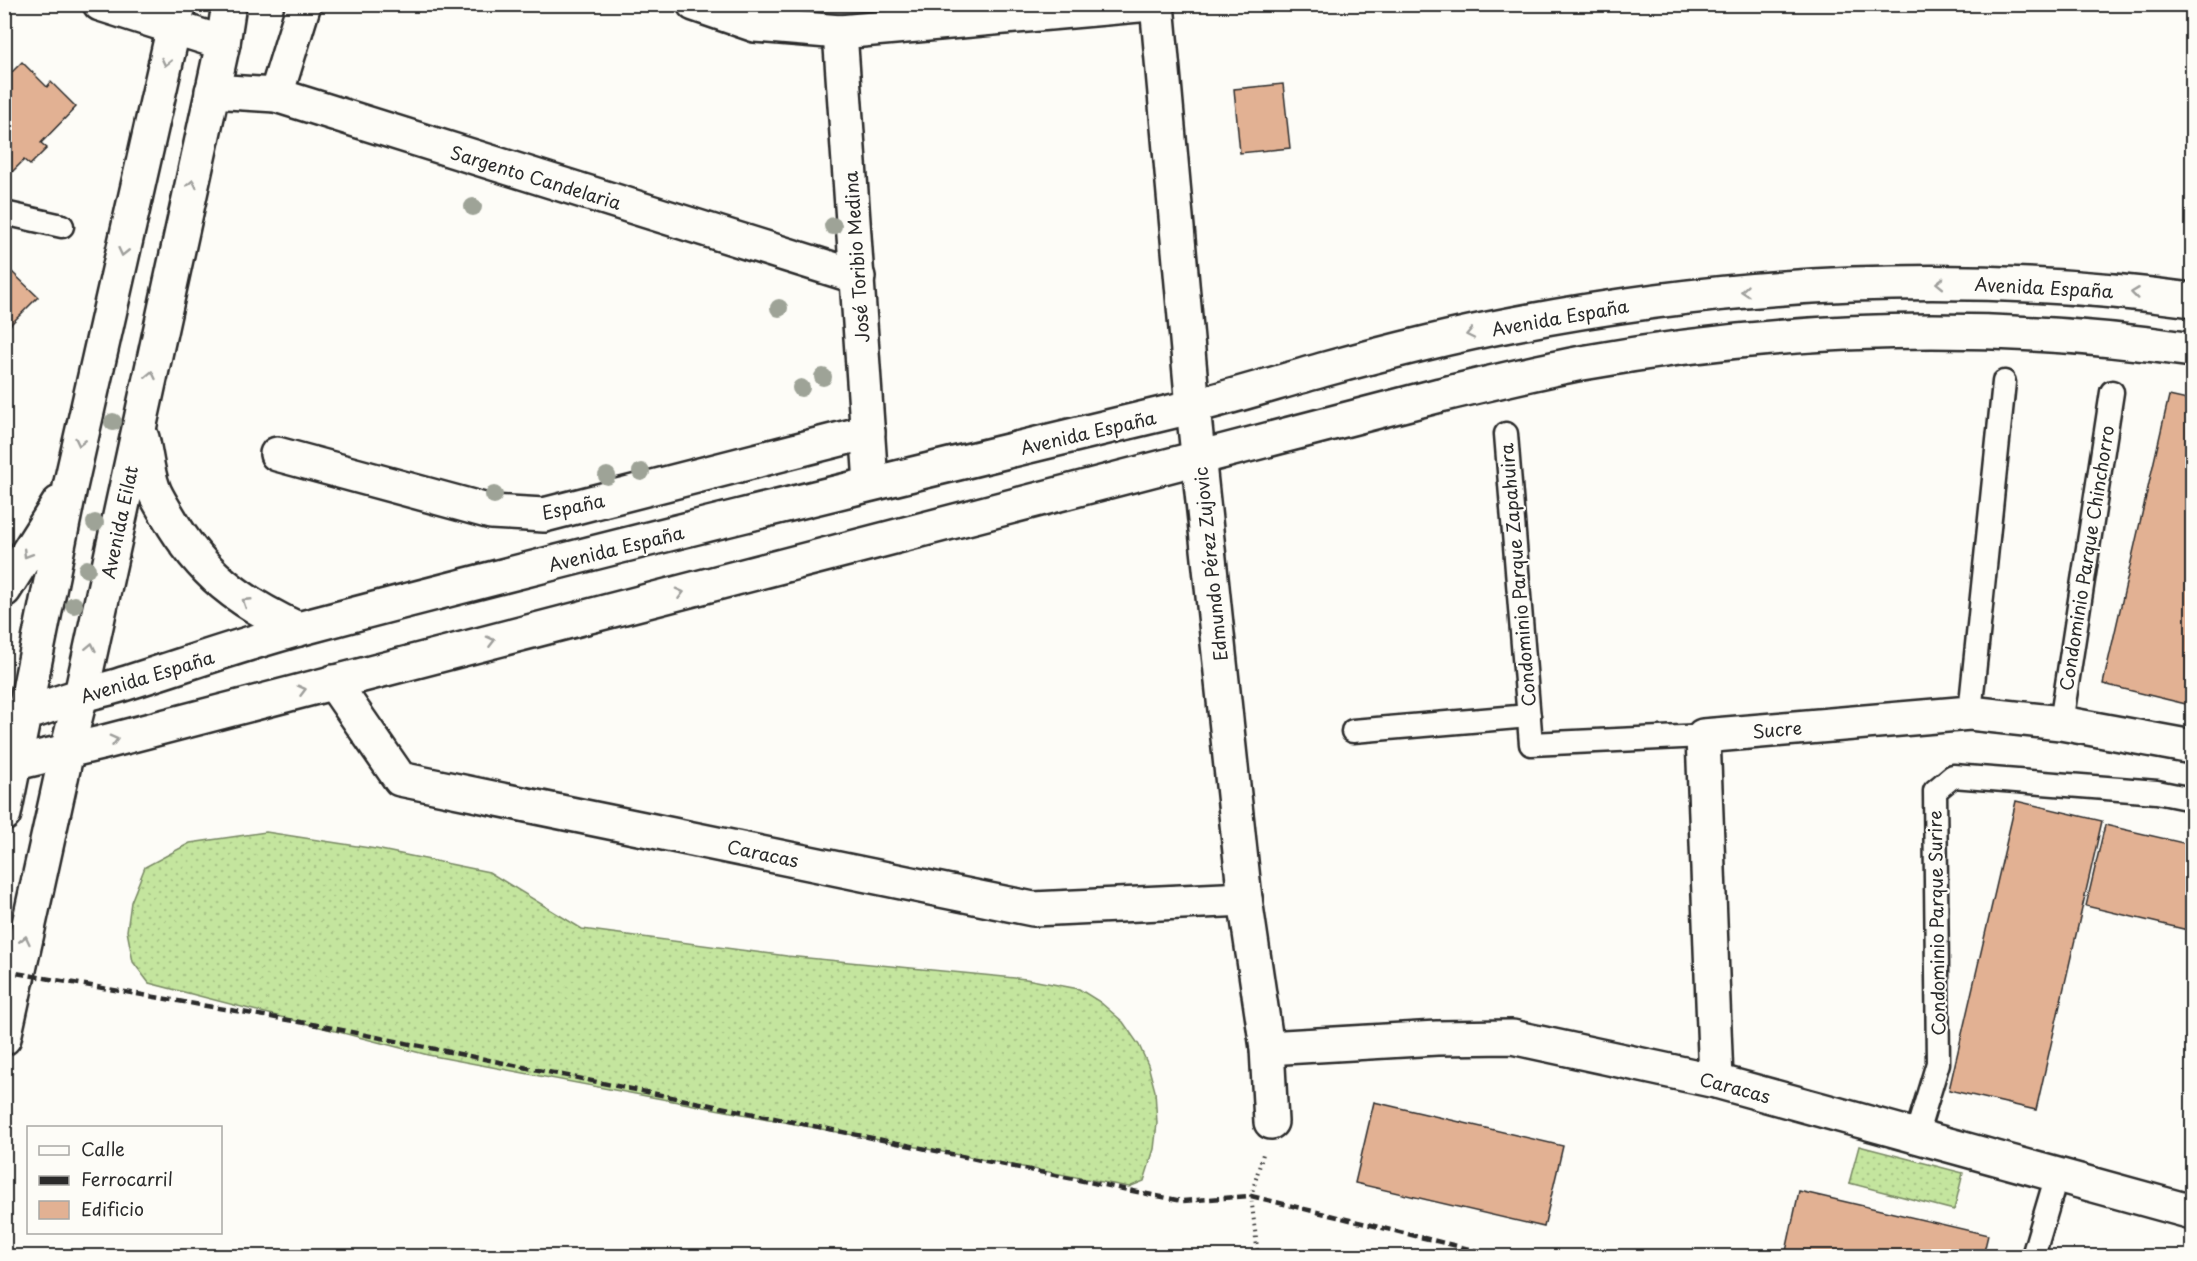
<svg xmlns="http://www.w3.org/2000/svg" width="2197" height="1261" viewBox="0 0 2197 1261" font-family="'Playpen Sans',sans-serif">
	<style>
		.grass { fill: url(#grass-dots); stroke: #788864; stroke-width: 1.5 }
		.building { fill: #e2b193; stroke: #2b2b2b; stroke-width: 1.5 }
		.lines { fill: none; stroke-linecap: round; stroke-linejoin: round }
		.service-casing { stroke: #2b2b2b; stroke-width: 27 }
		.minor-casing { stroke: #2b2b2b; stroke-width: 38 }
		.tertiary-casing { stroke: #2b2b2b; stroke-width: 38 }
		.secondary-casing { stroke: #2b2b2b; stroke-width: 38 }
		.path { stroke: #2b2b2b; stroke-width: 4; stroke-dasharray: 1.5 4.5; stroke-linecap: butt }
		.service { stroke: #fdfcf7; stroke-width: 22 }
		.minor { stroke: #fdfcf7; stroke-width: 33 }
		.tertiary { stroke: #fdfcf7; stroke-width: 33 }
		.secondary { stroke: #fdfcf7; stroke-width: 33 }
		.rail { stroke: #2b2b2b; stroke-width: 4.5; stroke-dasharray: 9 4.5; stroke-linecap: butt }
		.tree { fill: #9ea397 }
		.oneway { stroke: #9e9e9b }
		.labels { text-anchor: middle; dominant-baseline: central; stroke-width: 4.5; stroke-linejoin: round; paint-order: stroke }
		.street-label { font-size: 18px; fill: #2b2b2b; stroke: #fdfcf7 }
	</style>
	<defs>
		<pattern id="grass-dots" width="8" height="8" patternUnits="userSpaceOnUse" patternTransform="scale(1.5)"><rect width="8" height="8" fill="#c4e59e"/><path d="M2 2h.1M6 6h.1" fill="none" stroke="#a9c588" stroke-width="1.8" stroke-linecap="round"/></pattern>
	</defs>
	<rect width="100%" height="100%" fill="#fdfcf7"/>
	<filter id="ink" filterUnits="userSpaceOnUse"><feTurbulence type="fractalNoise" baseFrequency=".0167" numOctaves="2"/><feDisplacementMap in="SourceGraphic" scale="12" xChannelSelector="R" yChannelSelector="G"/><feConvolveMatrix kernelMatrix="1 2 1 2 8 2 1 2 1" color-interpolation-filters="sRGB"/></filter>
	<g filter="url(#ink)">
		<g class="grass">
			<path d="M266 832 376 849 489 872 582 929 787 956 1026 979 1079 989 1100 1002 1123 1022 1139 1045 1148 1065 1155 1091 1157 1123 1154 1149 1144 1181 1129 1187 428 1055 149 983 133 962 127 931 131 902 145 867 190 843Z"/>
			<path d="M1859 1146 1963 1173 1954 1210 1849 1183Z"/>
		</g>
		<g class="building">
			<path d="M22 62 47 87 51 82 76 107 41 143 47 148 30 165 24 160 4 180V80Z"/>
			<path d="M1283 84 1290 148 1240 153 1234 89Z"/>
			<path d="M12 272 38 297 4 331V273L8 276Z"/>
			<path d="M2169 396 2192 401V695L2190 705 2103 684Z"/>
			<path d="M2016 801 2102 821 2036 1110 1949 1090Z"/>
			<path d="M2105 825 2192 845V931L2086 906Z"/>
			<path d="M1374 1102 1563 1146 1544 1227 1355 1183Z"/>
			<path d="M1799 1191 1988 1235 1983 1256H1785Z"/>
		</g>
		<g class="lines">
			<defs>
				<g id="service">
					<path d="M4 213 62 226"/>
					<path d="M1506 434 1531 744 1703 736"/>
					<path d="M1970 713 2004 382"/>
					<path d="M2061 723 2112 392"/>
					<path d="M1353 731 1529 716"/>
					<path d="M1916 1136 1938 1063 1935 791 1953 776 2157 792 2192 799"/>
					<path d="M2033 1256 2057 1175"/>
				</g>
				<g id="minor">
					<path d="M100 4 223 43"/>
					<path d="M694 4 755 25 840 32 1150 4"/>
					<path d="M1157 4 1193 407 1245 899 1267 1048 1271 1122"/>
					<path d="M840 32 871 483"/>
					<path d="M212 91 276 95 858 277"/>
					<path d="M276 95 304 4"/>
					<path d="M277 454 491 512 544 515 868 432"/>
					<path d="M333 682 400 779 1033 909 1245 899"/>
					<path d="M1267 1048 1437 1038 1512 1037 1716 1081 2192 1212"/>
					<path d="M1716 1081 1703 736 1970 713 2061 723 2192 747"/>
				</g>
				<g id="tertiary">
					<path d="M4 719C31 714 54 703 80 696 94 691 109 689 123 684 184 665 245 643 306 627 593 551 882 481 1170 412 1222 400 1272 384 1322 370 1384 353 1446 337 1509 325 1734 281 1965 269 2192 300"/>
					<path d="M4 764 16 763 101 743 1440 395C1487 384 1534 372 1582 363 1783 327 1990 320 2192 350"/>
				</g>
				<g id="secondary">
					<path d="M142 438C146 454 147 472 153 488 156 497 163 507 168 516 201 573 239 602 298 629"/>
					<path d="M4 590 59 503"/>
					<path d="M4 814 70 487 179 4"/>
					<path d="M4 1038 67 751 81 695 223 43 229 4"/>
				</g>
			</defs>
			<use href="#service" class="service-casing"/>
			<use href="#minor" class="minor-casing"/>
			<use href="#tertiary" class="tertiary-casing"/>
			<use href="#secondary" class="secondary-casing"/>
			<path class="path" d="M1258 1256 1251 1196 1263 1154"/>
			<use href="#service" class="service"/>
			<use href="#minor" class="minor"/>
			<use href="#tertiary" class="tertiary"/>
			<use href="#secondary" class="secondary"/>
			<path class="rail" d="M4 971 317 1025 1182 1201 1251 1196 1498 1256"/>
		</g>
		<g class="tree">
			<circle cx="473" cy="207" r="9"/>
			<circle cx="833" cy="226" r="9"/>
			<circle cx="779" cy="308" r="9"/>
			<circle cx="823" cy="377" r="9"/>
			<circle cx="801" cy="388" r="9"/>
			<circle cx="113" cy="422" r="9"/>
			<circle cx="641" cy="472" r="9"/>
			<circle cx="607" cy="476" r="9"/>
			<circle cx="494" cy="495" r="9"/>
			<circle cx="95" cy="523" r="9"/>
			<circle cx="87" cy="569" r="9"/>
			<circle cx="74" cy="605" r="9"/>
		</g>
		<defs><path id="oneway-chevron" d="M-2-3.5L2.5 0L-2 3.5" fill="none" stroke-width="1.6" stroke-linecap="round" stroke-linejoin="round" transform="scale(1.5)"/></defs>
		<g class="oneway">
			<use href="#oneway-chevron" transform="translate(166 62) rotate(103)"/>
			<use href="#oneway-chevron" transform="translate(192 184) rotate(-78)"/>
			<use href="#oneway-chevron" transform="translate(123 252) rotate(103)"/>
			<use href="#oneway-chevron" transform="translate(1940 283) rotate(-179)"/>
			<use href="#oneway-chevron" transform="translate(1745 291) rotate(175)"/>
			<use href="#oneway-chevron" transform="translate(2135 293) rotate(-173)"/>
			<use href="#oneway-chevron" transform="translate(1470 334) rotate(168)"/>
			<use href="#oneway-chevron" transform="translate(151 375) rotate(-78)"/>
			<use href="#oneway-chevron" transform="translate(80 442) rotate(103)"/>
			<use href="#oneway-chevron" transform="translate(27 554) rotate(122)"/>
			<use href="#oneway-chevron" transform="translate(680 593) rotate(-14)"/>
			<use href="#oneway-chevron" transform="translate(246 602) rotate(-147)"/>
			<use href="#oneway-chevron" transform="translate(491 641) rotate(-14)"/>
			<use href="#oneway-chevron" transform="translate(91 647) rotate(-78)"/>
			<use href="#oneway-chevron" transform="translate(302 690) rotate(-15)"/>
			<use href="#oneway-chevron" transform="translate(114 740) rotate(-15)"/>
			<use href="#oneway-chevron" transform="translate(25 940) rotate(-77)"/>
		</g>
	</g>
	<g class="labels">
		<g class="street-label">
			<text transform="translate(536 177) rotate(17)">Sargento Candelaria</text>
			<text transform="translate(856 257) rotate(-94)">José Toribio Medina</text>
			<text transform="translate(2044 287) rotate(3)">Avenida España</text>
			<text transform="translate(1560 317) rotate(-10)">Avenida España</text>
			<text transform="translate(1088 432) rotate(-13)">Avenida España</text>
			<text transform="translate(573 506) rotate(-12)">España</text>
			<text transform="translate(119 522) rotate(-78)">Avenida Eilat</text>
			<text transform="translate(616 548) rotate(-14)">Avenida España</text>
			<text transform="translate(2086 558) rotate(-81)">Condominio Parque Chinchorro</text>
			<text transform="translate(1210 564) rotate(-96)">Edmundo Pérez Zujovic</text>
			<text transform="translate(1517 575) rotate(-95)">Condominio Parque Zapahuira</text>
			<text transform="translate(147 676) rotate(-17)">Avenida España</text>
			<text transform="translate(1777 729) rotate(-5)">Sucre</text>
			<text transform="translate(763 853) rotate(12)">Caracas</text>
			<text transform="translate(1936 923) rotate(-91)">Condominio Parque Surire</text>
			<text transform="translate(1735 1087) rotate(15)">Caracas</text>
		</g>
	</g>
	<rect width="2197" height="1261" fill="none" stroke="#fdfcf7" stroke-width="24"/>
	<rect x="12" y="12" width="2173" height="1237" fill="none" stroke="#2b2b2b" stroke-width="2" filter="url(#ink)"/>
	<rect x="27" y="1126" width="195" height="108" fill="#fdfcf7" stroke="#a9a8a5" stroke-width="1.5"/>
	<rect x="39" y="1146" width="30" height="9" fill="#fdfcf7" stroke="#a9a8a5" stroke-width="1.5"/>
	<text x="81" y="1156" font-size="18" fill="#2b2b2b">Calle</text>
	<rect x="39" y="1176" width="30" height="9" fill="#2b2b2b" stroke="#a9a8a5" stroke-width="1.5"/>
	<text x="81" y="1186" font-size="18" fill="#2b2b2b">Ferrocarril</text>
	<rect x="39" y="1201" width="30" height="18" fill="#e2b193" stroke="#a9a8a5" stroke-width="1.5"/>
	<text x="81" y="1216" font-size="18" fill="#2b2b2b">Edificio</text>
</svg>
